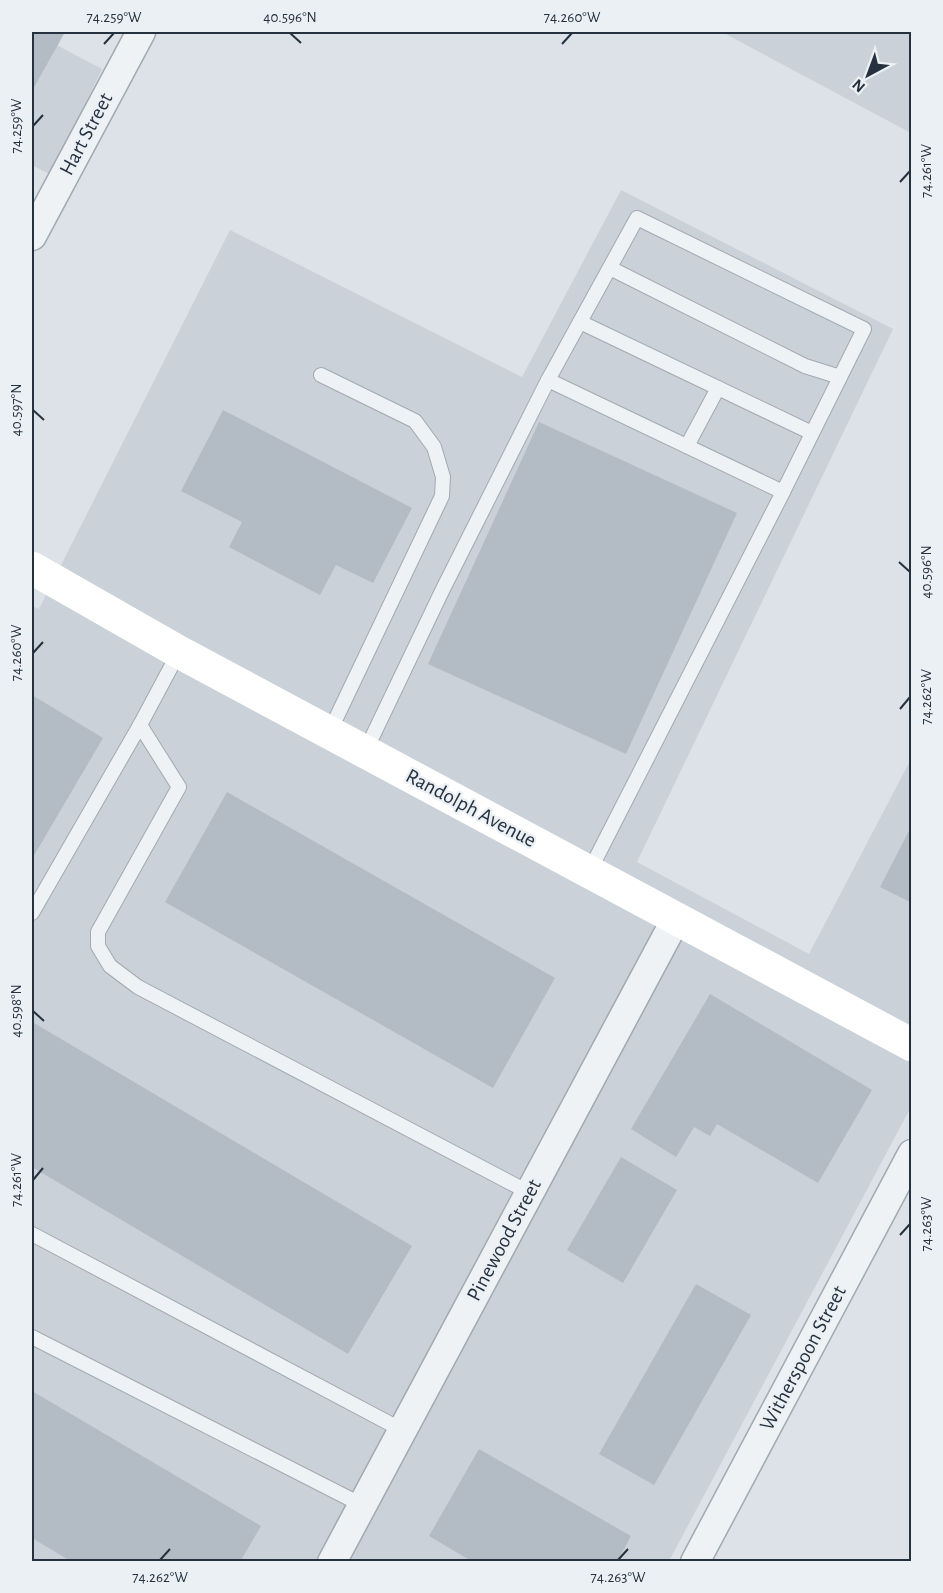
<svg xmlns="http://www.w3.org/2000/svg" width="943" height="1593" viewBox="0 0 943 1593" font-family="'Alegreya Sans',sans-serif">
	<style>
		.built { fill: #cad1d9 }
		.building { fill: #b3bbc4 }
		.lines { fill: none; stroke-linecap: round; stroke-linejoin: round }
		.lane-casing { stroke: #a1a9b1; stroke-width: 16 }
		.street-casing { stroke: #a1a9b1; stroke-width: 31 }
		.lane { stroke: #eff2f5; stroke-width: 14 }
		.street { stroke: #eff2f5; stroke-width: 28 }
		.secondary { stroke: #fff; stroke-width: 33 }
		.ticks { fill: none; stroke: #25313e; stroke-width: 2 }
		.labels { text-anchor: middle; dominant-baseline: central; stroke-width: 4.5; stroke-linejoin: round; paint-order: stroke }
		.street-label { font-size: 21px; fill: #25313e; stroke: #ebf0f5 }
		.neatline { fill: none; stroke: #25313e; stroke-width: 2 }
		.ticks-label { font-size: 15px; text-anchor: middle; fill: #25313e }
	</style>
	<rect width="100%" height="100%" fill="#dce2e7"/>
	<g class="built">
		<path d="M32 32 102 69 51 175 32 165Z"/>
		<path d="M722 32H911V133Z"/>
		<path d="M621 190 893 329 637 862 809 954 911 759V1107L669 1561H32V606L39 609 230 230 522 377Z"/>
	</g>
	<g class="building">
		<path d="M32 32H65L32 91Z"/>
		<path d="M223 410 412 508 373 583 336 565 320 595 229 547 242 522 181 491Z"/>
		<path d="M539 422 737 513 626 754 428 664Z"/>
		<path d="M32 695 103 738 32 859Z"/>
		<path d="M227 792 555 978 493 1088 165 902Z"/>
		<path d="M912 825V903L880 887Z"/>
		<path d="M710 994 872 1090 818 1183 717 1124 710 1136 694 1127 676 1157 631 1129Z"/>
		<path d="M34 1023 412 1246 348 1354 32 1167V1027Z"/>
		<path d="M621 1157 677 1190 623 1283 567 1250Z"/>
		<path d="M696 1284 751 1315 654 1485 599 1454Z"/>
		<path d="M32 1391 261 1526 240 1562H72L32 1538Z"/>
		<path d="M479 1449 631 1536 617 1562H473L429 1536Z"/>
	</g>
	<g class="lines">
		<defs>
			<g id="lane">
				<path d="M610 268 805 366 840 377"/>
				<path d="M580 322 812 433"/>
				<path d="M321 375 415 421 434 447 443 477 442 496 329 733"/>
				<path d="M548 380 637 218 864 329 783 492"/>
				<path d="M687 446 718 388"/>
				<path d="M140 725 179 787 98 932V946L110 966 138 987 530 1193"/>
				<path d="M365 752 442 591 548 380 783 492 589 872"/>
				<path d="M32 913 140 725 179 652"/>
				<path d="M32 1234 402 1430"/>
				<path d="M32 1337 362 1505"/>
			</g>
			<g id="street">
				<path d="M32 236 141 32"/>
				<path d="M332 1562 676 919"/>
				<path d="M695 1562 912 1154"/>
			</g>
		</defs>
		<use href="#lane" class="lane-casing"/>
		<use href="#street" class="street-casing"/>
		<use href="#lane" class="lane"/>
		<use href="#street" class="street"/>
		<path class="secondary" d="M32 568 179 652 912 1045"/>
	</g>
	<path class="ticks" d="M290 33 301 43M104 44 114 33M562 44 572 33M33 126 43 115M900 182 910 171M33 410 44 420M899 562 910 572M33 653 43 642M900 709 910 697M33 1011 44 1021M33 1180 43 1168M900 1235 910 1224M160 1560 170 1549M618 1560 628 1549"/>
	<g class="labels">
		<g class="street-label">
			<text transform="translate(86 134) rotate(-62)">Hart Street</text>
			<text transform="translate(471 808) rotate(28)">Randolph Avenue</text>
			<text transform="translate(504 1240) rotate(-62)">Pinewood Street</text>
			<text transform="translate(803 1358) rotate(-62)">Witherspoon Street</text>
		</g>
	</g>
	<rect width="943" height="1593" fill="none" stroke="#ebf0f5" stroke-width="66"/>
	<g transform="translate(868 75) rotate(221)" stroke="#ebf0f5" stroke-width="4.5" paint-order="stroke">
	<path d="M0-4.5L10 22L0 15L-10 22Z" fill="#25313e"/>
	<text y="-9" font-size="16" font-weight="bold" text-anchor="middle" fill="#25313e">N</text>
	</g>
	<rect x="33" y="33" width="877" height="1527" class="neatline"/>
	<g class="ticks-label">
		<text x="114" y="22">74.259°W</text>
		<text x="290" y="22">40.596°N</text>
		<text x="572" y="22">74.260°W</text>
		<text transform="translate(16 126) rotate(-90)" y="5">74.259°W</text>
		<text transform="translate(926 171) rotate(-90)" y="5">74.261°W</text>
		<text transform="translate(16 410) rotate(-90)" y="5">40.597°N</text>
		<text transform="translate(926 572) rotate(-90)" y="5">40.596°N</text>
		<text transform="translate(16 653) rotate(-90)" y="5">74.260°W</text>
		<text transform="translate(926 697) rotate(-90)" y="5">74.262°W</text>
		<text transform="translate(16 1011) rotate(-90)" y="5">40.598°N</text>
		<text transform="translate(16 1180) rotate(-90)" y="5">74.261°W</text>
		<text transform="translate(926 1224) rotate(-90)" y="5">74.263°W</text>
		<text x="160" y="1582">74.262°W</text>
		<text x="618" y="1582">74.263°W</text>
	</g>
</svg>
